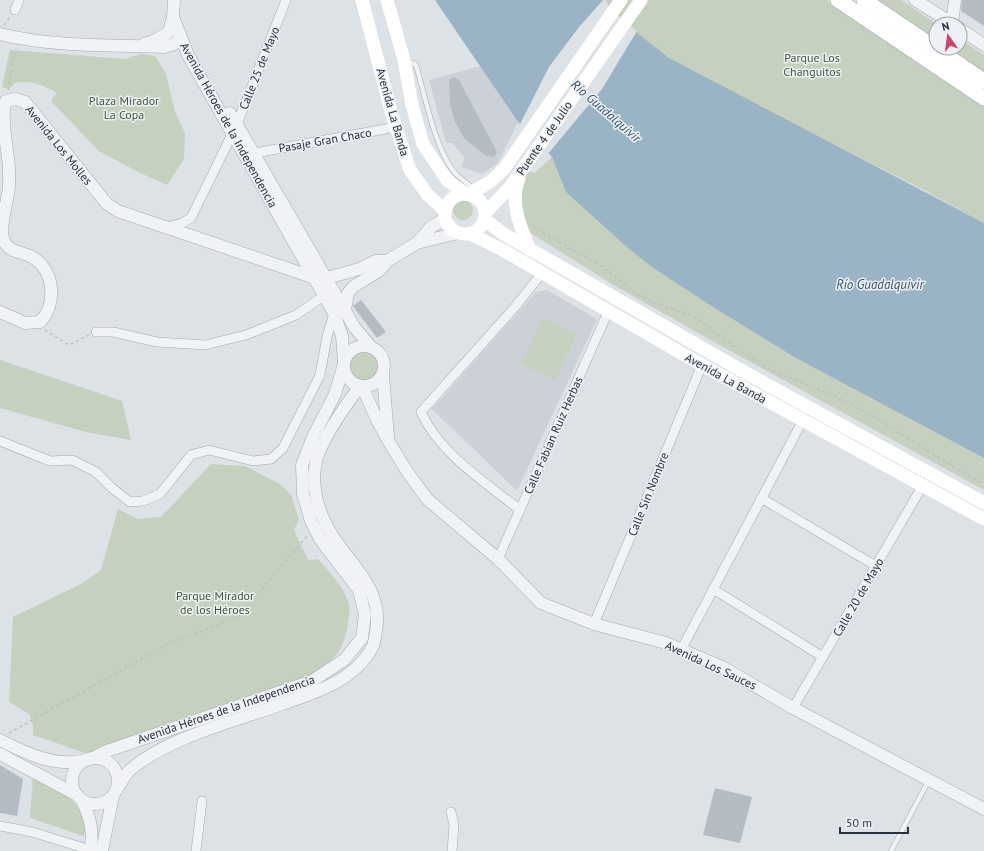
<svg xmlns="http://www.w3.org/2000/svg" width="984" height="851" viewBox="0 0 984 851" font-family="'PT Sans',sans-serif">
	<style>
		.built { fill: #ccd1d8 }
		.green { fill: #c5d0bf }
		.water { fill: #9ab3c5 }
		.pier { fill: #dde2e6 }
		.building { fill: #b5bbc3 }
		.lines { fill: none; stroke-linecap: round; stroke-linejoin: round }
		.service-casing { stroke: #a3a9b0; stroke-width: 5.5 }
		.minor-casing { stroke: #a3a9b0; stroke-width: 10 }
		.tertiary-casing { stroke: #a3a9b0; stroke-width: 13 }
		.primary-casing { stroke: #9da7b1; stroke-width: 16 }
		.path { stroke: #bcc0c5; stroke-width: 1.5; stroke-dasharray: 3 3; stroke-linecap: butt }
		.service { stroke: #f0f2f5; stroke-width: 4.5 }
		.minor { stroke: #f0f2f5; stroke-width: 9 }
		.tertiary { stroke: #f0f2f5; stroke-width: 12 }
		.secondary { stroke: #fff; stroke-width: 13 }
		.primary { stroke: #fff; stroke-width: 15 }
		.labels { text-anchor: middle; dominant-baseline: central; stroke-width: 3; stroke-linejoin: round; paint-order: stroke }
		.park-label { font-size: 12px; fill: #3f5736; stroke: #edf0f4 }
		.street-label { font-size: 12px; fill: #28313c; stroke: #edf0f4 }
		.water-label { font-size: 13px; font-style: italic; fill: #34536e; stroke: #edf0f4 }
	</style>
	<rect width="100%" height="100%" fill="#dde2e6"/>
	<g class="built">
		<path d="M480 66 518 122 498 163 482 174 461 167 465 158 452 143H446L429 80Z"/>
		<path d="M547 290 597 319 517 491 432 409 536 292Z"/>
	</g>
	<g class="green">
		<path d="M603 0H827L984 105V223L920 188 789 122 669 58 612 13Z"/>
		<path d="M871 0H901L937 24 936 43Z"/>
		<path d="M960 39 984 55V75L943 48H960Z"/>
		<path d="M10 50 125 59 141 54 155 56 166 74 175 112 185 133 184 159 167 185 140 173 99 151 51 101 57 93C43 85 31 80 15 83L9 89 2 87Z"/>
		<path d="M552 157 566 192 713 307 794 357 984 457V490L725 348 615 286 529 232C521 208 516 195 528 172L535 173Z"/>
		<circle cx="463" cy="210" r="10"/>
		<path d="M542 318 577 334 556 380 521 364Z"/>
		<circle cx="365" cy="366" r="15"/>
		<path d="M0 360 122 401 131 440 86 432 0 408Z"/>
		<path d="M211 464 245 466 280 484 291 495 299 519 294 530 308 560 318 559C328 570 346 590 349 605 351 610 348 618 348 623 343 661 322 670 291 684L88 754 33 735V726L29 714 9 702 13 617 81 584 101 570 118 509 137 519 161 517Z"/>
		<path d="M33 778C63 794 79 796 87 831L83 836 30 818Z"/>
	</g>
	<path class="water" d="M435 0H603L612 13 669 58 984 223V458L794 357 713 307 652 267 628 248 566 192 552 157 518 122Z"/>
	<path class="pier" d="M603 0H605L613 12 637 31 602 89 547 155 519 126 549 67 579 27Z"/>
	<g class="building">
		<path d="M962 0H984V26L961 11Z"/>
		<path d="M453 77 459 80 497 152 494 157 485 155 464 138 455 122 450 104 449 80Z"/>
		<path d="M361 300 386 332 377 338 353 306Z"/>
		<path d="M0 765 23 779 17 816 0 813Z"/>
		<path d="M715 788 752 797 740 843 703 835Z"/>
	</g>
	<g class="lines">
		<defs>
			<g id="service">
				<path d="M406 61 415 64 417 68C425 97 436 151 455 173 461 179 468 184 474 189"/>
				<path d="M891 851 929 780"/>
			</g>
			<g id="minor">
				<path d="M15 10 19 0"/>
				<path d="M255 153 396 127"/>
				<path d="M167 227 182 223 191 218 237 124 286 0"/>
				<path d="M96 332H113L157 342 205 345 246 335 296 315 325 295"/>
				<path d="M0 441 50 461 72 460 96 472 112 488 130 502 143 501 160 494 191 455 209 450 253 461 271 459 283 448 320 375 327 337 334 313"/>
				<path d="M761 498 876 566"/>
				<path d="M520 510C486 483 439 453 421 412L515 307 542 273"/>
				<path d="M498 559 608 312"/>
				<path d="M713 589 823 657"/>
				<path d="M594 624 702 365"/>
				<path d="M681 650 803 420"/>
				<path d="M793 708 923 485"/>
				<path d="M451 812 454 825 452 851"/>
				<path d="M0 826 32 832 94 851"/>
				<path d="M196 851 202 801"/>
			</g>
			<g id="tertiary">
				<path d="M174 0 173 17 188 55 334 313 342 336 344 362"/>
				<path d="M915 0 953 24"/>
				<path d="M952 24 955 0"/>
				<path d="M960 29 984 45"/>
				<path d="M0 34C54 47 109 45 164 47L174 44 181 39"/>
				<path d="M144 44 154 41 169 32 173 17"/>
				<path d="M230 113 355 328 371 347"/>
				<path d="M417 243 458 233"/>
				<path d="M320 282 327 278 359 269 375 261H387"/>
				<path d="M345 310 348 293 353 287 380 270 387 261 417 243 431 227 446 218"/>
				<path d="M0 312 25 323 40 322C57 305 55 270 32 257 21 251 7 253 3 238 0 224 6 208 8 193 10 186 9 177 9 169 8 150 0 117 6 101L16 99 25 102 107 204 118 211 315 278"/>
				<circle cx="364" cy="366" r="20"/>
				<path d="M383 375 388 437"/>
				<path d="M362 386 377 420 389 442 406 470 427 499 498 559 541 603 594 624 666 643 724 668 793 708 984 809"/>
				<path d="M0 740C27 754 59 769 90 759 96 757 101 753 107 751L312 681 344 660 362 638 365 615 359 590 320 539 311 521 303 494 302 465 313 437 335 394 344 364"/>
				<path d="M0 754 77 795"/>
				<circle cx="95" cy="781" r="23"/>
				<path d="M116 790C121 783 125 775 130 770 167 738 235 721 282 704 316 692 355 681 373 646 375 641 375 636 376 631 385 583 340 559 324 520 317 506 312 483 315 467 318 443 345 406 360 386"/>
				<path d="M82 800C91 820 93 829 91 851"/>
				<path d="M102 851 113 796"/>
			</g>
			<g id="primary">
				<path d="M838 0 984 98"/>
				<path d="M864 0 984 81"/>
			</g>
		</defs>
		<use href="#service" class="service-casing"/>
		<use href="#minor" class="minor-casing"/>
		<use href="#tertiary" class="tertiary-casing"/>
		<use href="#primary" class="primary-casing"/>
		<g class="path">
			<path d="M4 25 10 17"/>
			<path d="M8 90 16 48"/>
			<path d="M533 226 536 229 602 266 635 293 664 307 691 315 743 353 777 373 830 394 869 414 965 474 984 484"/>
			<path d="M45 330 69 345 89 335"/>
			<path d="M9 733 168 644 238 617 307 536"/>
		</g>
		<use href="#service" class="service"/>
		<use href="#minor" class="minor"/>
		<use href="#tertiary" class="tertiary"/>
		<g class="secondary">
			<path d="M362 0 392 115 410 170 427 194 445 211"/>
			<path d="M387 0 404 60 412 105 423 144 447 180 466 194"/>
			<path d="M519 179C509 202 521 228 530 250"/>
			<circle cx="465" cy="214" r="20"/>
			<path d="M471 195 476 190 490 182 504 169 621 0"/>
			<path d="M485 213 510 187 641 0"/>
			<path d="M484 219 502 233 744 372 984 503"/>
			<path d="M470 234 501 249 702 365 984 519"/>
		</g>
		<use href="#primary" class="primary"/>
	</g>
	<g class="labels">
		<g class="park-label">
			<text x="812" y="57">Parque Los<tspan x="812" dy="14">Changuitos</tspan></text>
			<text x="124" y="100">Plaza Mirador<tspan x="124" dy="14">La Copa</tspan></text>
			<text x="215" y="595">Parque Mirador<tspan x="215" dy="14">de los Héroes</tspan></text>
		</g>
		<g class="street-label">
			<text transform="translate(259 68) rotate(-68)">Calle 25 de Mayo</text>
			<text transform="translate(393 112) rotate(74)">Avenida La Banda</text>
			<text transform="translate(229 125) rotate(61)">Avenida Héroes de la Independencia</text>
			<text transform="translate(544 138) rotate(-55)">Puente 4 de Julio</text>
			<text transform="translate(325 140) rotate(-10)">Pasaje Gran Chaco</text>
			<text transform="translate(59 145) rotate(51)">Avenida Los Molles</text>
			<text transform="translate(726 378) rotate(29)">Avenida La Banda</text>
			<text transform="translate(553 435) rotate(-66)">Calle Fabian Ruiz Herbas</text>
			<text transform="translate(648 494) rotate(-68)">Calle Sin Nombre</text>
			<text transform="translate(858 597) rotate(-60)">Calle 20 de Mayo</text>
			<text transform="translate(711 665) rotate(25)">Avenida Los Sauces</text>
			<text transform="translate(226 709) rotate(-19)">Avenida Héroes de la Independencia</text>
		</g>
		<g class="water-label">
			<text transform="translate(606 111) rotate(41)">Río Guadalquivir</text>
			<text x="880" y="284">Río Guadalquivir</text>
		</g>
	</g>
	<g transform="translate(948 36) rotate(346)"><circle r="19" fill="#edf0f4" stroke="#9ea4aa"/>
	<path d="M0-3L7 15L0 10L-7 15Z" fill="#c64766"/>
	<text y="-6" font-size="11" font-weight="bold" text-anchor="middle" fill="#28313c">N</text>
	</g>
	<path d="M840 827v6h68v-6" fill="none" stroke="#28313c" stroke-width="2"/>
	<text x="846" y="827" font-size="12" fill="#28313c" stroke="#edf0f4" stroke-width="3" paint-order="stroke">50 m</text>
</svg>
